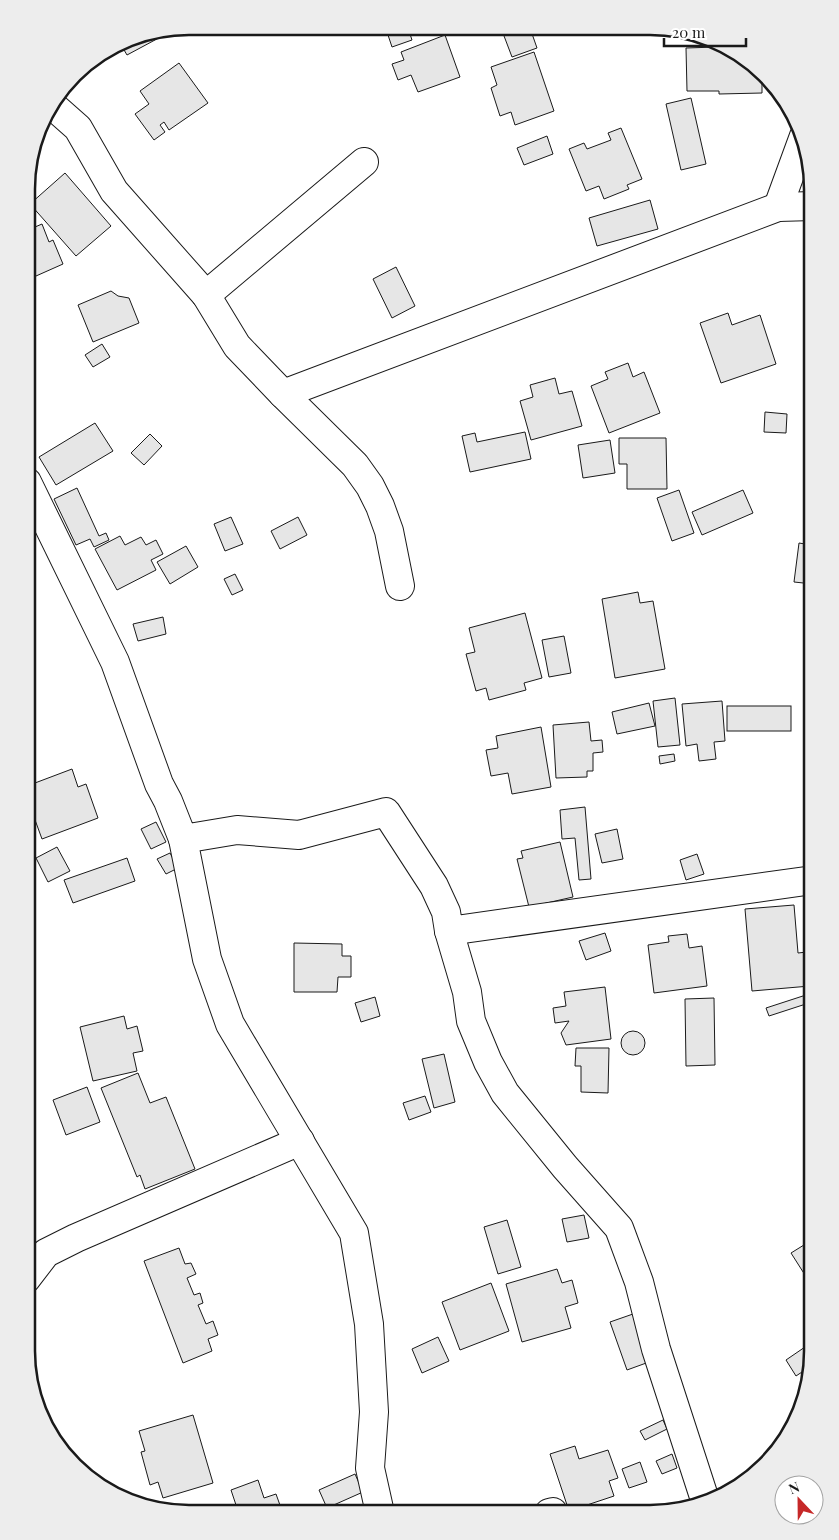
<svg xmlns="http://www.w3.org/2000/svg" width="839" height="1540" viewBox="0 0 839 1540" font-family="'Playfair Display',serif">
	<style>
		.building { fill: #e6e6e6; stroke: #1a1a1a }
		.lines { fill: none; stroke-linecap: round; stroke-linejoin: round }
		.minor-casing { stroke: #1a1a1a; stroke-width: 30 }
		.minor { stroke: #fff; stroke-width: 28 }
		.rim { fill: none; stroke: #1a1a1a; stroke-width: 2.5 }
	</style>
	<rect width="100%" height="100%" fill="#fff"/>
	<g class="building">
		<path d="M389 27 408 28 412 40 392 47 386 29Z"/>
		<path d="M501 28H530L537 48 512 57Z"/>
		<path d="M166 31 168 33 127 55 120 43 127 39Z"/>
		<path d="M445 35 460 77 418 92 411 75 398 80 392 64 404 60 401 52Z"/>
		<path d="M717 47 743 59V63H749L757 66 762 74V93L719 94V91H687L686 48Z"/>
		<path d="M534 52 554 111 515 125 511 112 500 116 491 88 497 85 491 67Z"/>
		<path d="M179 63 208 103 169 130 164 122 160 125 165 132 154 140 135 114 149 104 140 91Z"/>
		<path d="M691 98 706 164 681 170 666 104Z"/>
		<path d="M621 128 642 179 627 185 629 189 604 199 599 186 586 191 569 149 584 143 587 149 611 140 608 133Z"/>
		<path d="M547 136 553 154 524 165 517 148Z"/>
		<path d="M65 173 111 226 76 256 30 204Z"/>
		<path d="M650 200 658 229 597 246 589 218Z"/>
		<path d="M42 224 49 242 53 240 63 264 27 280 28 230Z"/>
		<path d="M396 267 415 306 392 318 373 279Z"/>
		<path d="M111 291 118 296 129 298 139 323 93 342 78 305Z"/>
		<path d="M728 313 732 325 760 315 776 364 721 383 700 323Z"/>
		<path d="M102 344 110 357 93 367 85 355Z"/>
		<path d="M628 363 633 377 644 372 660 413 609 433 591 386 608 379 605 372Z"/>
		<path d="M555 378 559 394 572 391 582 426 531 440 520 401 533 397 530 385Z"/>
		<path d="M765 412 787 414 786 433 764 432Z"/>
		<path d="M95 423 113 451 56 485 39 457Z"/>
		<path d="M525 432 531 459 470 472 462 436 475 433 477 442Z"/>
		<path d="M150 434 162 446 144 465 131 453Z"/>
		<path d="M619 438H666L667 489H627V464H619Z"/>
		<path d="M610 440 615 473 583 478 578 445Z"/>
		<path d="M77 488 99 536 106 533 109 540 94 547 90 539 76 545 54 499Z"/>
		<path d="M679 490 694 533 672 541 657 498Z"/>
		<path d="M743 490 753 513 702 535 692 512Z"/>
		<path d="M231 517 243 544 225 551 214 524Z"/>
		<path d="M298 517 307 535 280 549 271 531Z"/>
		<path d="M807 523H813V584L794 582 799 543 805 544Z"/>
		<path d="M120 536 125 545 141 537 146 545 156 540 163 554 151 560 156 570 117 590 95 549Z"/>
		<path d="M186 546 198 567 170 584 157 562Z"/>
		<path d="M235 574 243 590 232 595 224 579Z"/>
		<path d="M638 592 640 603 653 601 665 669 615 678 602 599Z"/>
		<path d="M525 613 542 678 524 683 526 690 489 700 486 688 476 691 466 654 475 652 469 628Z"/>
		<path d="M163 617 166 634 138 641 133 624Z"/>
		<path d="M564 636 571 673 549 677 542 640Z"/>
		<path d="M675 698 680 745 658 747 653 701Z"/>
		<path d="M722 701 725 741 714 742 716 759 699 761 697 744 686 746 682 704Z"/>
		<path d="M649 703 655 726 617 734 612 712Z"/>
		<rect x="727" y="706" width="64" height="25"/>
		<path d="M589 722 591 741 602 740 603 752 593 753V771H587V777L556 778 553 725Z"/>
		<path d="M541 727 551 787 512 794 508 773 491 776 486 750 498 748 496 736Z"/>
		<path d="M674 754 675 761 660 764 659 756Z"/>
		<path d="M72 769 78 787 86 784 98 818 42 839 27 798V786Z"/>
		<path d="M585 807 591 879 579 880 575 838 562 839 560 810Z"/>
		<path d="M156 822 166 842 151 849 141 829Z"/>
		<path d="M617 829 623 859 602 863 595 834Z"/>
		<path d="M560 842 573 897 529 907 517 859 523 858 521 851Z"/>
		<path d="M57 847 70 871 48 882 36 858Z"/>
		<path d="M170 853 178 868 166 874 157 859Z"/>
		<path d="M697 854 704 874 686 880 680 860Z"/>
		<path d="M127 858 135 881 73 903 64 880Z"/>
		<path d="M794 905 798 953 807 952 810 986 752 991 745 909Z"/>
		<path d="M605 933 611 951 586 960 579 941Z"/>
		<path d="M687 934 689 948 702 946 707 986 654 993 648 945 669 942 668 936Z"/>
		<path d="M294 943 342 944V956H351V977H338L337 992H294Z"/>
		<path d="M605 987 611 1039 566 1045 561 1033 569 1021 555 1023 553 1008 566 1006 564 992Z"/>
		<path d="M809 994 812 1002 769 1016 766 1008Z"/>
		<path d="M375 997 380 1016 361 1022 355 1003Z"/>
		<path d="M714 998 715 1065 686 1066 685 999Z"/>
		<path d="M124 1016 127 1029 137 1026 143 1051 133 1053 137 1071 93 1081 80 1027Z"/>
		<circle cx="633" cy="1043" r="12"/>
		<path d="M576 1048H609L608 1093 581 1092V1066H575Z"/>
		<path d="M444 1054 455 1102 434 1108 422 1059Z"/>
		<path d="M138 1073 150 1103 166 1097 195 1169 145 1189 140 1175 137 1177 101 1088Z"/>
		<path d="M87 1087 100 1122 66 1135 53 1100Z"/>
		<path d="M425 1096 431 1112 409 1120 403 1103Z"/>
		<path d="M584 1215 589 1238 567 1242 562 1219Z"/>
		<path d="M507 1220 521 1267 498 1274 484 1227Z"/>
		<path d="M812 1240V1270L805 1275 791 1253Z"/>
		<path d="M179 1248 185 1264 191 1263 196 1274 187 1278 194 1295 200 1293 203 1303 198 1305 206 1324 213 1321 218 1335 208 1339 212 1351 183 1363 144 1261Z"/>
		<path d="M557 1269 562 1283 572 1280 578 1303 565 1307 571 1328 522 1342 506 1284Z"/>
		<path d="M491 1283 509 1331 460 1350 442 1302Z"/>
		<path d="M633 1314 649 1362 627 1370 610 1322Z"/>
		<path d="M438 1337 449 1361 422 1373 412 1349Z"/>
		<path d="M805 1347 812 1359 811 1366 796 1376 786 1360Z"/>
		<path d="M193 1415 213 1483 163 1498 158 1482 150 1485 141 1452 145 1451 139 1431Z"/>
		<path d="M663 1420 667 1429 645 1440 640 1431Z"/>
		<path d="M575 1446 579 1459 608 1450 618 1478 609 1481 614 1496 569 1511 550 1454Z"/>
		<path d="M672 1454 677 1468 662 1474 656 1461Z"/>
		<path d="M640 1462 647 1482 629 1488 622 1469Z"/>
		<path d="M355 1474 363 1492 327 1508 319 1490Z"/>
		<path d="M258 1480 264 1498 276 1494 281 1508 274 1511 275 1513 227 1512 226 1509 236 1505 231 1490Z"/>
	</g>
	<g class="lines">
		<defs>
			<g id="minor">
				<path d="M52 105 78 128 114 191 206 295 237 346 283 394 355 465 370 486 380 506 389 531 400 586"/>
				<path d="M778 207 804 136"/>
				<path d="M206 295 364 162"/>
				<path d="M283 394 778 207 813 206"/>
				<path d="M27 482 115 662 159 784 168 801 183 839 237 830 299 835 386 812 434 886 446 912 449 931 813 880"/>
				<path d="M183 839 207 959 230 1024 354 1233 369 1324 374 1412 370 1468 380 1513"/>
				<path d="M449 931 467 992 471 1021 488 1062 505 1093 565 1167 619 1228 639 1282 656 1349 706 1503"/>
				<path d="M26 1279 46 1253 76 1238 300 1141"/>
				<path d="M549 1513 553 1512"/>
			</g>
		</defs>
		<use href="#minor" class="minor-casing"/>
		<use href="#minor" class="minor"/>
	</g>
	<path d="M0 0H839V1540H0ZM189 35H650A154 154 0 0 1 804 189V1351A154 154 0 0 1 650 1505H189A154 154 0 0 1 35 1351V189A154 154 0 0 1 189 35Z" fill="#ededed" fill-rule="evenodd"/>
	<path class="rim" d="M189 35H650A154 154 0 0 1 804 189V1351A154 154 0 0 1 650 1505H189A154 154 0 0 1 35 1351V189A154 154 0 0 1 189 35Z"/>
	<g transform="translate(799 1500) rotate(338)"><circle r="24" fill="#ffffff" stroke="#a3a3a3"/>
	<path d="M0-4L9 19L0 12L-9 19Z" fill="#c62828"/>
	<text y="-8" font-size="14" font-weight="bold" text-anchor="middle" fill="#1a1a1a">N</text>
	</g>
	<path d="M664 38v8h82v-8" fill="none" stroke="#1a1a1a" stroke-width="2.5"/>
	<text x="672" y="38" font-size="15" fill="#1a1a1a" stroke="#ffffff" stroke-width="4" paint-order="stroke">20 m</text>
</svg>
